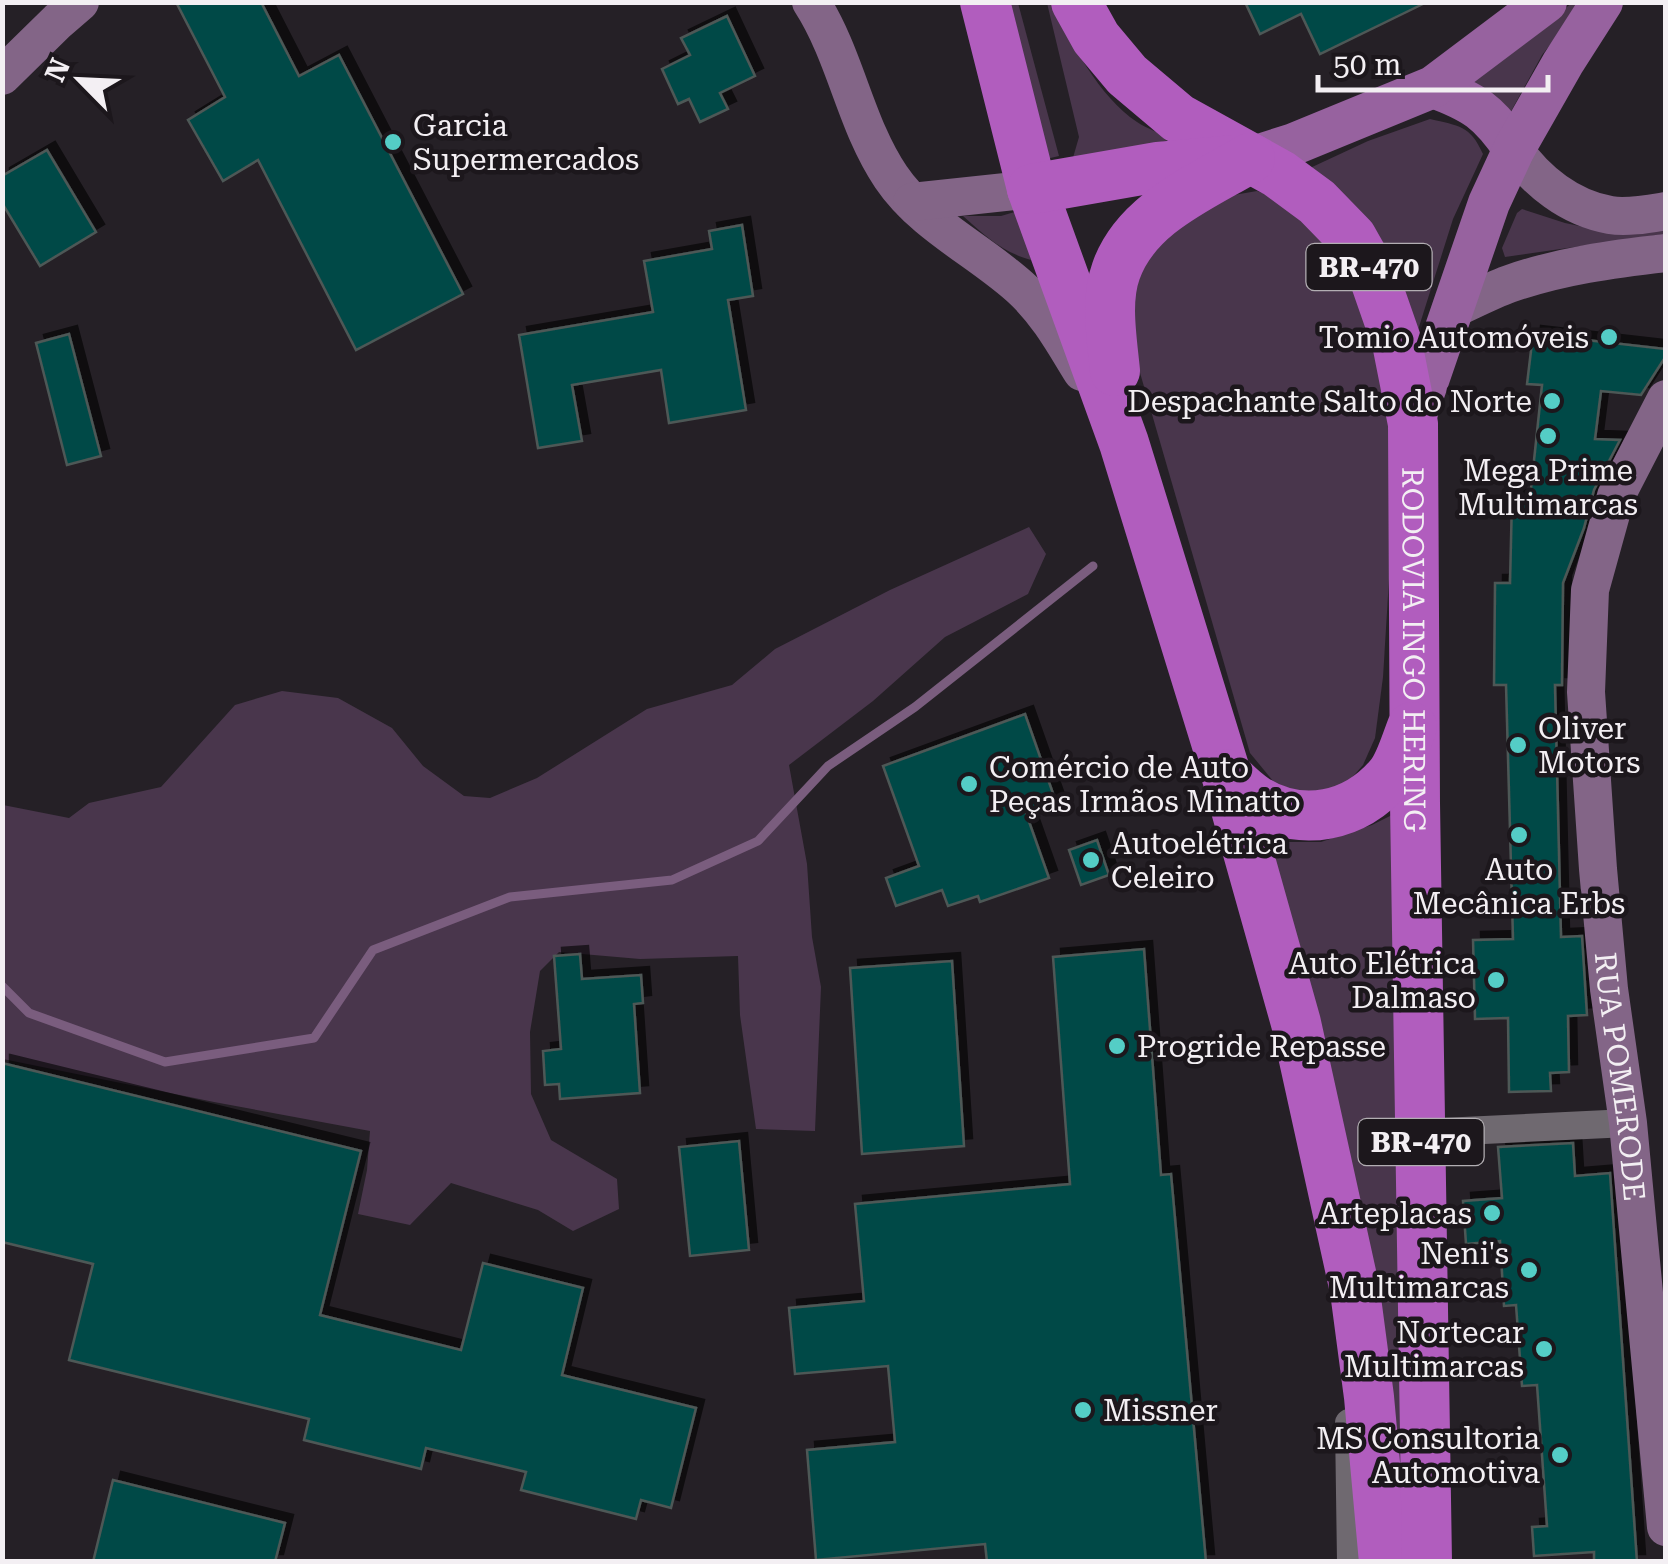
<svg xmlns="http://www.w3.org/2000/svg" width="1668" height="1564" viewBox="0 0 1668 1564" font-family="'Roboto Serif',serif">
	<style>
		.green { fill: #49364c }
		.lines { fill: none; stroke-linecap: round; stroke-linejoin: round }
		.stream { stroke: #7a5d7e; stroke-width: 9 }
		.building { fill: #054a47; stroke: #4e5857; stroke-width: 2.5; filter: url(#shadow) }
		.street { stroke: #6f6970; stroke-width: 28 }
		.secondary { stroke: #836587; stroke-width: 38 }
		.primary { stroke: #97629f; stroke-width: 42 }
		.highway { stroke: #b15dbe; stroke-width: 50 }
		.poi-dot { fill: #54cdc6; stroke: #1c171c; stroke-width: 4 }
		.labels { text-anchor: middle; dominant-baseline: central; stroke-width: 9; stroke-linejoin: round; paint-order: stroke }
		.shield { fill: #1c171c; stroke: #b2aeb2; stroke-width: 2.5 }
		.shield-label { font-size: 28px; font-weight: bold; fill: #f3eff3 }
		.poi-label { font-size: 30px; fill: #f3eff3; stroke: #1c171c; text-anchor: end }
		.street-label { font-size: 30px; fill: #f3eff3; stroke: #1c171c }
	</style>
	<defs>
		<filter id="shadow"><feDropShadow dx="8" dy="-8" stdDeviation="0" flood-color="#0009"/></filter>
	</defs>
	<rect width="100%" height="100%" fill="#252026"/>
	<g class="green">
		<path d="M1001 3H1018L1059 156 1046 159Z"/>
		<path d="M1047 3H1051C1071 42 1099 97 1137 122 1147 129 1161 133 1172 139L1070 168 1079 137Z"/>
		<path d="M1572 3H1583L1542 55 1510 113 1464 86Z"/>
		<path d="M1430 119C1459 126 1470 125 1483 154L1453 219 1418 330 1310 168 1368 141Z"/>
		<path d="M1257 191 1287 202 1315 228 1371 308 1398 432 1383 677 1375 738 1363 765 1342 789 1320 793 1290 789 1273 781 1250 753 1134 352 1130 324 1140 265 1163 235 1228 196Z"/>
		<path d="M1522 209 1565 223 1603 231 1665 227V234L1505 257 1502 248 1517 213Z"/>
		<path d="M1018 211 1031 260C1000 251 987 237 963 216H1001Z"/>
		<path d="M1029 527 1046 554 1028 594 945 637 873 701 789 765 807 864 812 937 821 987 815 1131 756 1129 740 1015 738 956 640 959 559 952 540 971 530 1032 531 1094 551 1140 617 1179 619 1209 573 1231 538 1210 451 1183 410 1225 358 1214 367 1170 370 1131 214 1102 3 1059V805L69 818 89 803 161 787 235 705 282 691 338 698 392 728 423 766 464 796 490 798 537 778 647 709 732 685 775 649 890 590Z"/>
		<path d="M1394 814 1413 1561 1271 842H1321L1372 825Z"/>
	</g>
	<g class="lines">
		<path class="stream" d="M2 986 29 1013 165 1062 314 1038 373 950 510 897 672 880 758 841 828 766 915 707 1093 566"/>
	</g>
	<g class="building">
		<path d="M176 2H261L299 76 339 55 463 294 356 350 258 160 223 181 188 120 225 97Z"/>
		<path d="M1245 2H1427L1320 54 1301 14 1260 34Z"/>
		<path d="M727 16 755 76 720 93 728 109 700 122 689 99 678 104 662 69 690 55 681 38Z"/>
		<path d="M47 150 96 232 40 266 2 203V176Z"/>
		<path d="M742 225 753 296 728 300 746 410 669 423 661 370 572 385 582 441 538 448 519 335 653 312 644 261 712 249 709 231Z"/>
		<path d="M69 334 101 456 67 465 36 343Z"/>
		<path d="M1533 334 1666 349V356L1641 395 1601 391 1595 439 1620 440 1594 490 1584 528 1563 583 1562 685H1555L1561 937 1582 936 1587 1015 1568 1016 1569 1072 1550 1073 1551 1091 1509 1092 1508 1018 1475 1019 1473 940 1513 939 1506 685H1494L1495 583H1510L1512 498H1530L1542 385 1527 384Z"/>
		<path d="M1025 714 1056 802 1026 813 1049 878 980 902 978 896 948 906 942 890 896 906 886 878 919 866 883 766Z"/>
		<path d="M1097 840 1109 875 1081 885 1069 850Z"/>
		<path d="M1144 949 1161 1175 1171 1174 1206 1562H987L985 1544 816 1560 807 1450 895 1442 888 1366 795 1374 789 1308 864 1301 855 1204 1070 1184 1053 957Z"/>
		<path d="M580 954 582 979 641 975 643 1003 634 1004 640 1093 560 1099 559 1084 545 1085 543 1051 561 1049 554 956Z"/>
		<path d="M952 961 964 1146 862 1154 850 968Z"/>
		<path d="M2 1063 361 1151 320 1315 461 1350 483 1263 583 1288 562 1375 696 1408 671 1508 641 1500 636 1519 521 1490 526 1472 426 1448 421 1469 304 1440 309 1419 69 1360 93 1264 2 1242Z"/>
		<path d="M739 1141 749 1250 690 1256 679 1147Z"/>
		<path d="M1573 1143 1575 1176 1610 1173 1637 1562H1594V1552L1534 1556 1532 1527 1547 1526 1537 1385 1522 1386 1516 1305 1504 1306 1500 1241 1466 1244 1463 1201 1502 1198 1498 1147Z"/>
		<path d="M113 1480 285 1523 275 1562H93Z"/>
	</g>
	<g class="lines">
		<g class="street">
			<path d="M1421 1133 1628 1123"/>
			<path d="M1349 1423 1351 1562"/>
		</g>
		<g class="secondary">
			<path d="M811 2C846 56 855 124 891 177 924 226 983 252 1024 291 1049 315 1064 343 1082 372"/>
			<path d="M2 76 58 21 80 2"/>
			<path d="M1514 149C1536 181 1570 208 1610 215 1627 218 1648 214 1666 211"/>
			<path d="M912 202 1032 189"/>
			<path d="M1451 310C1471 301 1490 291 1509 284 1560 266 1613 259 1666 253"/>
			<path id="s1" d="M1666 399 1616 496 1590 590 1586 692 1598 869 1609 989 1628 1123 1666 1527"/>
		</g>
		<g class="primary">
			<path d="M1433 87C1474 102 1489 112 1514 149"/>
			<path d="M1250 158 1294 144 1433 87 1546 2"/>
			<path d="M1413 424 1489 203 1514 149 1563 63 1602 2"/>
		</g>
		<g class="highway">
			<path d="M985 2 1032 189 1124 443 1226 774 1296 1023 1355 1291 1369 1397 1384 1562"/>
			<path id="s2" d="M1076 2 1096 38 1127 75 1178 118 1279 174 1317 202 1352 238 1374 277 1397 343 1413 424 1415 803 1427 1562"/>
			<path d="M1032 189 1158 167 1235 160"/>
			<path d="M1115 371C1112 339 1105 301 1116 271 1136 213 1202 187 1250 158"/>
			<path d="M1226 774C1235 783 1245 793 1256 800 1302 828 1355 817 1390 776 1400 764 1406 742 1412 727"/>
		</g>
	</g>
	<g class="poi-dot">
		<circle cx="393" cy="142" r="10"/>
		<circle cx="1609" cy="337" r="10"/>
		<circle cx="1552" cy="401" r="10"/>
		<circle cx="1548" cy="436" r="10"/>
		<circle cx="1518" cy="745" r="10"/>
		<circle cx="969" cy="784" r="10"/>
		<circle cx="1519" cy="835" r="10"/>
		<circle cx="1091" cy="860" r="10"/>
		<circle cx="1496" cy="980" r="10"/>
		<circle cx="1117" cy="1046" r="10"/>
		<circle cx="1492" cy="1213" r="10"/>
		<circle cx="1529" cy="1270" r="10"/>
		<circle cx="1544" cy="1349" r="10"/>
		<circle cx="1083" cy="1410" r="10"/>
		<circle cx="1560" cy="1455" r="10"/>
	</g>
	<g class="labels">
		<g class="shield">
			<rect x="1306.5" y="244" width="125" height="46" rx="8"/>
			<rect x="1358.5" y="1119" width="125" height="46" rx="8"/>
		</g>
		<g class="shield-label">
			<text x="1369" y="267">BR-470</text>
			<text x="1421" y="1142">BR-470</text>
		</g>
		<g class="poi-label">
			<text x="413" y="125" text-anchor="start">Garcia<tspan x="413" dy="34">Supermercados</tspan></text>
			<text x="1589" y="337">Tomio Automóveis</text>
			<text x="1532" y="401">Despachante Salto do Norte</text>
			<text x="1548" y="470" text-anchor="middle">Mega Prime<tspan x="1548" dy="34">Multimarcas</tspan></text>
			<text x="1538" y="728" text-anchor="start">Oliver<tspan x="1538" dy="34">Motors</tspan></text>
			<text x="989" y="767" text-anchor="start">Comércio de Auto<tspan x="989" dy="34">Peças Irmãos Minatto</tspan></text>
			<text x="1111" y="843" text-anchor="start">Autoelétrica<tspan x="1111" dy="34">Celeiro</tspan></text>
			<text x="1519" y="869" text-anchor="middle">Auto<tspan x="1519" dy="34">Mecânica Erbs</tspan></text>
			<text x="1476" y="963">Auto Elétrica<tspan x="1476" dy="34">Dalmaso</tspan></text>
			<text x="1137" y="1046" text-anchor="start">Progride Repasse</text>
			<text x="1472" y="1213">Arteplacas</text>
			<text x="1509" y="1253">Neni's<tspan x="1509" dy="34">Multimarcas</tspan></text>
			<text x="1524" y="1332">Nortecar<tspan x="1524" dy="34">Multimarcas</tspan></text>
			<text x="1103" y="1410" text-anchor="start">Missner</text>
			<text x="1540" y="1438">MS Consultoria<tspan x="1540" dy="34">Automotiva</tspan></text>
		</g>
		<g class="street-label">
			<text stroke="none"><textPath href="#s2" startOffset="792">RODOVIA INGO HERING</textPath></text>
			<text stroke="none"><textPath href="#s1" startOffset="695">RUA POMERODE</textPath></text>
		</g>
	</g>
	<rect width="1668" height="1564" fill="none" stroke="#f3eff3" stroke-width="10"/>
	<g transform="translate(80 80) rotate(294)" stroke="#1c171c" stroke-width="8" paint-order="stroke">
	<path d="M0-8L18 38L0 25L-18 38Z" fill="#f3eff3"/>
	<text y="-15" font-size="28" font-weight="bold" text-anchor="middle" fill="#f3eff3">N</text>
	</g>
	<path d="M1318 75v15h230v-15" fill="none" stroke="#f3eff3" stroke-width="5"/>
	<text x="1333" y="75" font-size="30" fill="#f3eff3" stroke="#1c171c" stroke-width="8" paint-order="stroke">50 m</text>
</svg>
